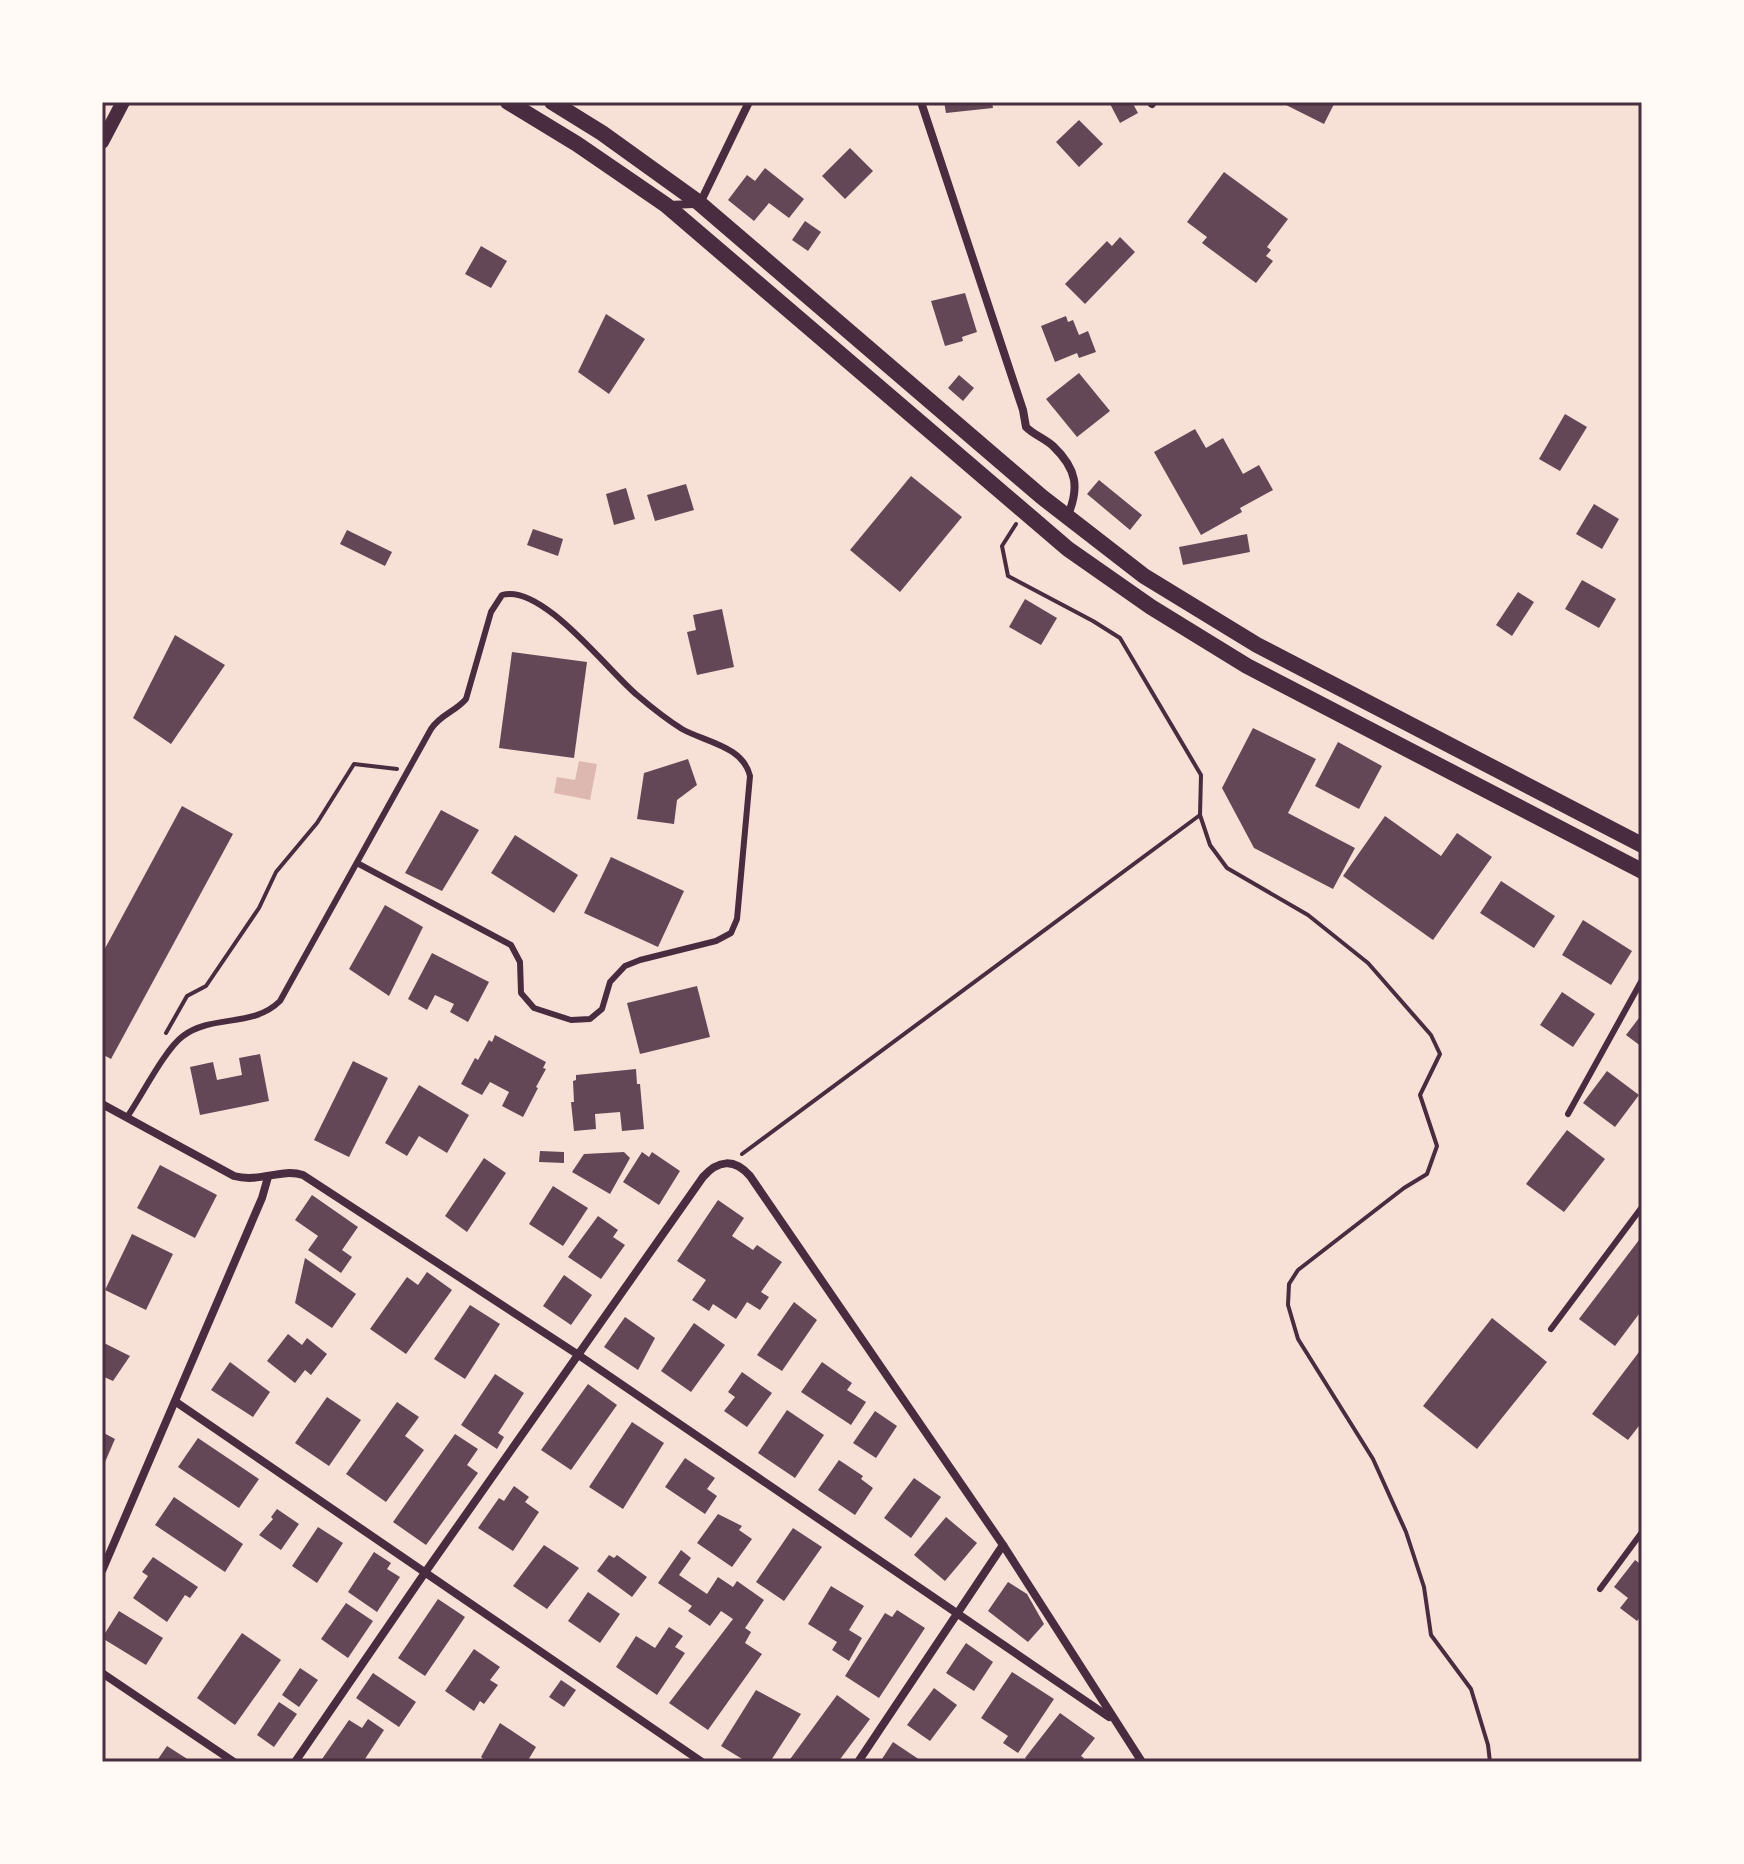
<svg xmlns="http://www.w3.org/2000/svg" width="1744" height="1864" viewBox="0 0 1744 1864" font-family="'Space Grotesk',sans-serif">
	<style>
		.water { fill: #dcb8b0 }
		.building { fill: #644757 }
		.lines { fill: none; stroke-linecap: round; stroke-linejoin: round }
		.path { stroke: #4a2c40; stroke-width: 4 }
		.service { stroke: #4a2c40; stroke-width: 6 }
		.minor { stroke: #4a2c40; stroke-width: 8 }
		.tertiary { stroke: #4a2c40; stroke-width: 14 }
		.secondary { stroke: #4a2c40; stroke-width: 16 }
		.neatline { fill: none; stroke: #4a2c40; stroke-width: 3 }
	</style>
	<rect width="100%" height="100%" fill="#f7e1d7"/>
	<path class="water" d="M579 761 597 764 590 800 554 793 557 777 575 780Z"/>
	<g class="building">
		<path d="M944 102H992L993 108 946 113Z"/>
		<path d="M1109 102H1132L1138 113 1120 123Z"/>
		<path d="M1280 102H1335L1324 124Z"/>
		<path d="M1079 120 1103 144 1079 167 1056 142Z"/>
		<path d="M850 148 873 171 845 199 822 176Z"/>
		<path d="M765 168 804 199 789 218 769 203 754 221 728 200 747 175 755 181Z"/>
		<path d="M1224 172 1288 219 1267 247 1271 250 1266 256 1273 261 1256 283 1202 243 1207 237 1187 222Z"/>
		<path d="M805 221 821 232 808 251 792 240Z"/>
		<path d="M1120 237 1135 252 1085 304 1065 284 1107 241 1112 246Z"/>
		<path d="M481 246 507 261 491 288 465 274Z"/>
		<path d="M965 293 977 332 962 337 963 341 945 346 931 301Z"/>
		<path d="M606 314 645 339 609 394 578 372Z"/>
		<path d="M1066 316 1068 322 1073 320 1079 335 1088 331 1096 352 1079 358 1077 353 1055 362 1041 326Z"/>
		<path d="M1079 373 1110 411 1077 437 1046 399Z"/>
		<path d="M959 375 974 388 963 401 948 388Z"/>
		<path d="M1565 414 1587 427 1560 471 1539 459Z"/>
		<path d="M1195 429 1206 448 1223 438 1243 474 1259 465 1273 490 1240 508 1242 512 1201 535 1154 452Z"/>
		<path d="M911 476 962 517 900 592 850 550Z"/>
		<path d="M1099 480 1142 515 1130 530 1087 494Z"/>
		<path d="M686 484 694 510 655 521 647 495Z"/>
		<path d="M626 488 635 519 614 525 606 494Z"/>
		<path d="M1594 504 1619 519 1602 549 1576 534Z"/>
		<path d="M533 529 563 539 558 556 527 545Z"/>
		<path d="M347 530 392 552 385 566 340 544Z"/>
		<path d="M1247 534 1250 552 1183 565 1179 547Z"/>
		<path d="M1582 580 1616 599 1599 628 1565 609Z"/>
		<path d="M1518 592 1534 602 1512 636 1496 625Z"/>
		<path d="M1025 599 1057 618 1041 645 1009 627Z"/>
		<path d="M722 609 734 667 697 675 687 632 696 630 693 615Z"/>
		<path d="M175 635 225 665 171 744 133 718Z"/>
		<path d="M512 652 587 662 574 758 499 748Z"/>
		<path d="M1253 728 1316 759 1288 813 1355 848 1333 889 1254 848 1222 788Z"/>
		<path d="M1338 742 1382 766 1359 809 1315 786Z"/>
		<path d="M688 759 697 785 677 800 674 824 637 819 644 773Z"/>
		<path d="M182 806 233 834 111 1059 102 1054V954Z"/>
		<path d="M441 810 479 830 442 891 405 873Z"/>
		<path d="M1385 816 1441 856 1457 833 1492 857 1433 940 1343 876Z"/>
		<path d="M515 835 578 875 554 913 491 873Z"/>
		<path d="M611 857 684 891 658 947 584 913Z"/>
		<path d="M1501 881 1555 916 1534 948 1480 913Z"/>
		<path d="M385 905 423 927 389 996 349 969Z"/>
		<path d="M1583 920 1632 951 1611 985 1562 955Z"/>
		<path d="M432 953 489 982 468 1022 450 1012 454 1004 435 995 427 1010 408 999Z"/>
		<path d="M697 986 710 1037 640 1054 627 1003Z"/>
		<path d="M1562 992 1595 1014 1573 1047 1540 1025Z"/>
		<path d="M1642 1014V1047L1626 1035Z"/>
		<path d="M495 1035 546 1062 543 1068 546 1069 536 1087 538 1088 523 1117 502 1106 509 1092 490 1082 482 1095 461 1084 475 1058 478 1060 489 1040 492 1042Z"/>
		<path d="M260 1054 269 1101 200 1115 190 1067 213 1062 217 1080 242 1075 239 1058Z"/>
		<path d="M353 1061 388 1078 349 1157 314 1140Z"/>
		<path d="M636 1069 637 1084H640L644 1129 622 1131 620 1112 595 1114 596 1129 574 1131 571 1102H574L573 1081 576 1080V1075Z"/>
		<path d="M1607 1071 1639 1095 1615 1127 1583 1103Z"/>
		<path d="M419 1085 469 1115 447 1153 419 1136 407 1156 385 1143Z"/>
		<path d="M1567 1130 1605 1159 1564 1212 1526 1184Z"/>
		<path d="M540 1151 564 1152V1163L539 1162Z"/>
		<path d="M624 1152 630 1158 610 1194 572 1172 584 1154Z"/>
		<path d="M642 1152 649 1157 652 1152 680 1171 659 1205 623 1182Z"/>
		<path d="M484 1158 506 1173 467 1232 445 1216Z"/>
		<path d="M160 1165 217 1195 195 1238 137 1208Z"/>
		<path d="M553 1186 588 1208 563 1246 529 1224Z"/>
		<path d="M312 1195 358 1227 342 1250 352 1257 341 1273 308 1250 318 1236 295 1220Z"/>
		<path d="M718 1200 744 1218 732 1236 753 1250 757 1245 782 1262 761 1292 769 1297 760 1310 747 1302 736 1319 713 1304 709 1311 692 1300 706 1280 677 1261Z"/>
		<path d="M598 1216 618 1230 613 1237 625 1245 601 1279 568 1257Z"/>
		<path d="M132 1234 173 1254 146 1310 105 1290Z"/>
		<path d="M1642 1236V1310L1615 1346 1579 1319Z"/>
		<path d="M305 1258 356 1294 332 1328 295 1303Z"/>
		<path d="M427 1272 452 1290 406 1354 370 1329 407 1277 418 1285Z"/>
		<path d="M564 1275 592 1295 571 1325 543 1306Z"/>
		<path d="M794 1302 817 1320 782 1371 757 1355Z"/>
		<path d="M470 1305 500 1324 465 1379 434 1359Z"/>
		<path d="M625 1317 655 1338 638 1370 604 1347Z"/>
		<path d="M1492 1318 1547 1362 1477 1449 1423 1406Z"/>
		<path d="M694 1323 725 1345 691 1392 661 1371Z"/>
		<path d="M288 1334 302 1345 307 1338 327 1354 311 1375 305 1370 295 1383 267 1361Z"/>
		<path d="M102 1342 130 1356 113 1381 102 1376Z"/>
		<path d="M1642 1348V1422L1628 1440 1592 1414Z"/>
		<path d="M230 1362 270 1392 253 1417 211 1390Z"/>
		<path d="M822 1362 852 1383 847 1390 866 1402 851 1425 801 1392Z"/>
		<path d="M742 1372 772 1393 747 1427 724 1411 735 1397 728 1392Z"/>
		<path d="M495 1374 524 1393 498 1433 504 1437 497 1449 461 1425Z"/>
		<path d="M588 1384 617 1405 571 1470 541 1450Z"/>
		<path d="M327 1397 361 1420 329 1466 295 1443Z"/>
		<path d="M397 1402 419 1417 405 1436 424 1450 386 1502 346 1474Z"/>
		<path d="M787 1410 824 1435 795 1478 758 1453Z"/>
		<path d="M875 1411 897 1426 876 1458 853 1443Z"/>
		<path d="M632 1422 664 1443 623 1509 589 1487Z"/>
		<path d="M102 1432 115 1439 102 1469Z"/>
		<path d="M455 1434 478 1449 467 1465 478 1473 426 1545 393 1522Z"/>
		<path d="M198 1438 259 1479 239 1508 178 1467Z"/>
		<path d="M685 1458 715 1478 707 1489 717 1496 705 1514 665 1487Z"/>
		<path d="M839 1460 863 1476 861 1479 873 1488 855 1515 818 1490Z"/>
		<path d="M914 1478 941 1497 911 1538 884 1518Z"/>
		<path d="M514 1486 529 1497 525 1502 539 1512 513 1551 478 1528 499 1498 504 1501Z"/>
		<path d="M174 1497 243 1544 225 1572 155 1525Z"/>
		<path d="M277 1509 299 1524 281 1550 259 1535 273 1519 271 1517Z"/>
		<path d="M718 1514 742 1526 739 1530 752 1539 732 1567 697 1543Z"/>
		<path d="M946 1517 977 1543 945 1581 914 1555Z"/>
		<path d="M318 1527 343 1543 317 1583 292 1566Z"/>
		<path d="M793 1528 822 1547 784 1601 756 1582Z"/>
		<path d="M544 1545 579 1568 547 1609 513 1586Z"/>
		<path d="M681 1550 691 1558 679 1575 707 1594 718 1577 733 1587 737 1581 764 1600 745 1628 751 1632 745 1643 762 1654 708 1730 669 1703 733 1619 721 1611 710 1626 688 1611 692 1606 658 1583Z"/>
		<path d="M374 1552 391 1563 387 1569 400 1577 377 1612 348 1592Z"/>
		<path d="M609 1555 614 1558 617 1555 647 1577 632 1597 597 1571Z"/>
		<path d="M153 1557 198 1587 190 1598 185 1595 167 1622 133 1598 148 1576 142 1572Z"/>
		<path d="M1635 1560 1642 1565V1615L1637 1621 1620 1608 1628 1598 1614 1587Z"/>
		<path d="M1008 1582 1027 1594 1044 1624 1028 1642 988 1611Z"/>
		<path d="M831 1586 864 1606 849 1630 862 1638 849 1661 832 1650 837 1642 808 1624Z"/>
		<path d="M588 1592 620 1614 600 1643 568 1621Z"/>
		<path d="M438 1599 465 1617 425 1676 398 1658Z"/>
		<path d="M346 1603 373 1621 348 1658 321 1639Z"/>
		<path d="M897 1610 925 1628 879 1698 845 1676 885 1613 892 1617Z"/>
		<path d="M119 1611 163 1638 146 1665 102 1638Z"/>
		<path d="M669 1627 683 1636 675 1647 685 1653 657 1695 616 1667 636 1636 655 1648Z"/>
		<path d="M242 1633 281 1660 235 1725 197 1698Z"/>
		<path d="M966 1643 993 1662 974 1691 946 1673Z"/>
		<path d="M474 1649 500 1667 490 1680 498 1685 484 1704 480 1701 474 1711 445 1691Z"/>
		<path d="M300 1668 318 1680 299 1707 282 1695Z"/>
		<path d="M1012 1672 1054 1699 1018 1753 1003 1743 1008 1736 981 1718Z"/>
		<path d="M373 1673 416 1702 399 1727 356 1698Z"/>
		<path d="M561 1680 576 1690 564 1707 549 1697Z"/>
		<path d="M934 1688 957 1705 930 1741 907 1725Z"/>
		<path d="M756 1690 801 1714 770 1762H747L721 1746Z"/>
		<path d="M837 1695 870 1719 838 1762H788Z"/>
		<path d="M279 1702 297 1714 274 1747 257 1735Z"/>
		<path d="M1060 1713 1095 1738 1081 1756 1084 1758 1081 1762H1030L1025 1758Z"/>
		<path d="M368 1719 384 1730 363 1762H320L349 1720 362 1728Z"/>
		<path d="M500 1723 536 1747 527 1762H487L481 1757Z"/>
		<path d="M893 1742 923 1762H880Z"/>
		<path d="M167 1746 192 1762H156Z"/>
	</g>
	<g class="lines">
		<g class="path">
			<path d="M1016 524 1002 546 1008 576 1093 621 1120 638 1201 775 1200 815 1210 845 1227 868 1308 915 1368 963 1431 1035 1440 1054 1420 1095 1437 1146 1427 1174 1404 1188 1298 1270 1289 1284 1288 1305 1298 1339 1373 1459 1406 1532 1424 1587 1431 1635 1471 1689 1488 1745 1490 1762"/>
			<path d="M166 1033 187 996 206 986 259 908 276 872 317 823 354 764 397 769"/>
			<path d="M742 1154 1200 815"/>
		</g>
		<g class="service">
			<path d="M1568 1114 1642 980"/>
			<path d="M127 1117C141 1097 165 1049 183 1036 212 1014 253 1028 280 1001L431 729C441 714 455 712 466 699L491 612 502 595C542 583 608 671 637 695 651 707 666 719 682 729 705 742 743 746 750 776L737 919 731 933 716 941 640 960 625 966 610 982 602 1009 590 1019 571 1020 534 1008 521 993 520 962 511 945 357 863"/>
			<path d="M1551 1329 1642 1207"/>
			<path d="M1600 1589 1642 1532"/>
		</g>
		<g class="minor">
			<path d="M921 102 1023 410 1026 427C1034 435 1044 438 1053 446 1077 469 1080 488 1067 517"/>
			<path d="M1152 104 1153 102"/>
			<path d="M668 205 694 204 703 197 749 102"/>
			<path d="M102 1104 234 1176C260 1183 281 1168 303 1175L577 1354 1109 1717"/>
			<path d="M176 1402 702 1762"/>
			<path d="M102 1571 262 1198 268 1177"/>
			<path d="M102 1673 234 1762"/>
			<path d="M295 1762 424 1574 703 1177C718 1160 734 1158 750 1176L1003 1545 1142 1762"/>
			<path d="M858 1762 1003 1545"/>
		</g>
		<path class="tertiary" d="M102 142 123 102"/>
		<g class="secondary">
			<path d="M508 102 577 144 666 205 1068 549 1151 607 1247 666 1642 871"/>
			<path d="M552 102 602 133 698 202 1042 497 1144 576 1257 645 1642 845"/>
		</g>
	</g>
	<rect width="1744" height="1864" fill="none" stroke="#fffaf5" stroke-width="208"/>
	<rect x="104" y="104" width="1536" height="1656" class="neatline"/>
</svg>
